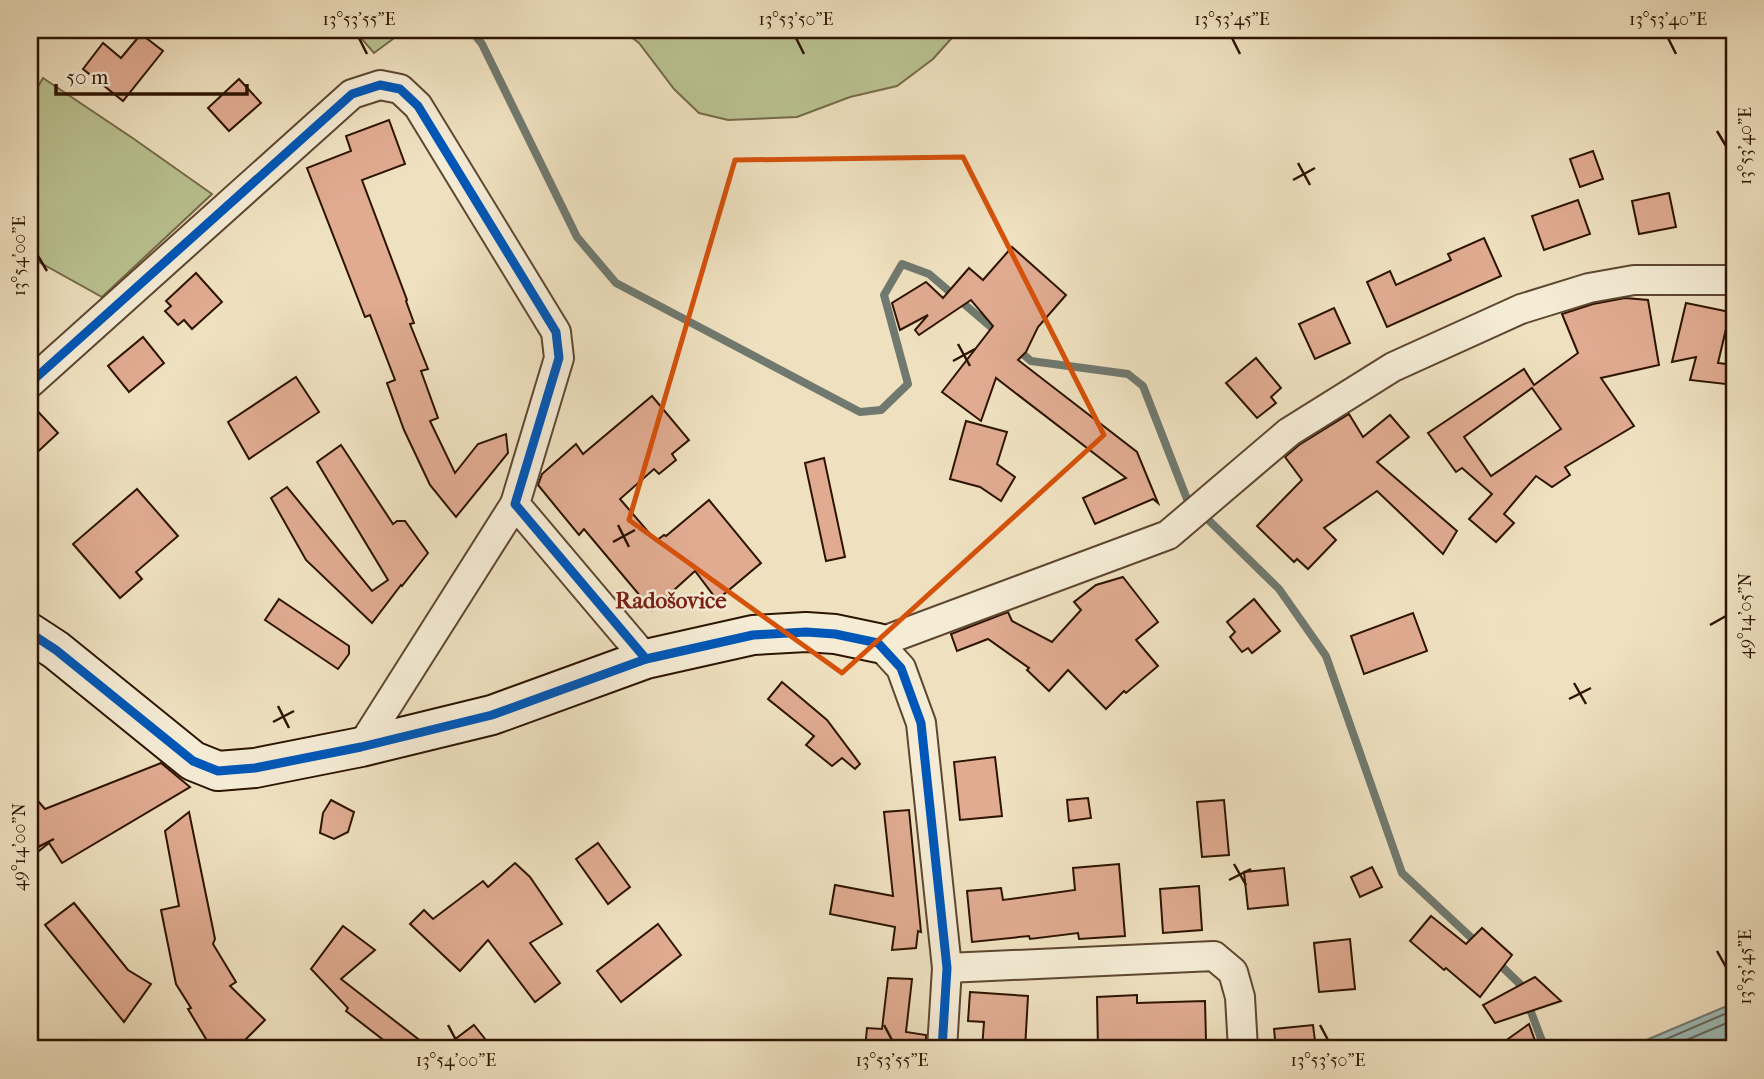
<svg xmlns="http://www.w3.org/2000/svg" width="1764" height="1079" viewBox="0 0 1764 1079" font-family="'IM FELL French Canon',serif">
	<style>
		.green { fill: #bac291; stroke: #746b48; stroke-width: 2 }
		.water { fill: #9cbcb9; stroke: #70796f; stroke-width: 2 }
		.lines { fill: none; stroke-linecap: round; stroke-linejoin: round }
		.shore { stroke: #64685c; stroke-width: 2 }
		.stream { stroke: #70796f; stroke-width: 8 }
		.building { fill: #e0ab91; stroke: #2d1400; stroke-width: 2; fill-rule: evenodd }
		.street-casing { stroke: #5e4730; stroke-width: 32 }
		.secondary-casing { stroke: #2d1400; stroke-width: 42 }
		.street { stroke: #f5ecd6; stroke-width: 28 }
		.secondary { stroke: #f5ecd6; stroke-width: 38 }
		.cycleway-casing { stroke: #f5ecd6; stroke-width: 13 }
		.cycleway { stroke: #0057b8; stroke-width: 9 }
		.marked { fill: none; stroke: #d5520b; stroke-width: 5; stroke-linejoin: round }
		.ticks { fill: none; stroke: #2d1400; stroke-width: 2.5 }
		.labels { text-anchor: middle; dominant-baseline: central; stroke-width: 5; stroke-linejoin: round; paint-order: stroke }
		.quarter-label { font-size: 23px; font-weight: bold; fill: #7a1f14; stroke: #f5ecd6 }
		.neatline { fill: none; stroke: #2d1400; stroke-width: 2.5 }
		.ticks-label { font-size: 18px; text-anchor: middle; fill: #2d1400 }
	</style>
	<rect width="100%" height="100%" fill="#efe1c0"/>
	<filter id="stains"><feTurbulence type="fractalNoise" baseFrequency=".00286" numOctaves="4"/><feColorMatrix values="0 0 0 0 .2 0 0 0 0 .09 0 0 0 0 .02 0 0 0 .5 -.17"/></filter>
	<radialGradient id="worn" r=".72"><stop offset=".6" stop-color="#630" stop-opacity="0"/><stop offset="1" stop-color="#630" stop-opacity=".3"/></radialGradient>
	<g class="green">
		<path d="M354 30H405L374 53Z"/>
		<path d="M622 30H959L933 59 897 86 850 97 797 117 728 120 699 113 674 89 639 43Z"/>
		<path d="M43 78 134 139 212 194 102 297 30 257V100Z"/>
	</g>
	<path class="water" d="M1734 1003V1049H1625Z"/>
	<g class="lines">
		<g class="shore">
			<path d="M1643 1049 1734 1010"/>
			<path d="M1665 1049 1734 1020"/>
		</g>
		<g class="stream">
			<path d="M471 30 482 44 577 237 616 283 860 412 881 410 908 384 884 295 902 264 929 274 998 333"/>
			<path d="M1016 348 1031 361 1128 374 1143 386 1187 499 1279 589 1326 656 1402 873 1478 944"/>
			<path d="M1495 960 1522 986 1524 992"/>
			<path d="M1528 1004 1545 1049"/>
		</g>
	</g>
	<g class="building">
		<path d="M141 34 163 51 123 101 83 69 103 43 121 58Z"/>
		<path d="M239 79 261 103 229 131 208 108Z"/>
		<path d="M389 120 405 164 362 180 407 300 406 301 414 323 410 324 428 369 421 371 438 418 430 421 455 473 478 444 506 434 508 453 456 517 430 485 404 430 387 383 395 380 370 315 365 317 307 168 351 151 346 136Z"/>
		<path d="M1593 151 1603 179 1580 187 1570 159Z"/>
		<path d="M1669 193 1676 227 1639 234 1632 201Z"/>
		<path d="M1578 200 1590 234 1544 250 1532 216Z"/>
		<path d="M1484 238 1501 276 1387 327 1367 282 1390 271 1396 285 1451 260 1448 254Z"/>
		<path d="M1012 247 1066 295 1038 327 1026 352 1018 360 1137 452 1158 503 1153 499 1095 524 1083 498 1126 478 996 378 981 421 942 392 993 326 971 300 919 335 915 330 928 315 900 330 892 303 926 282 943 298 969 268 983 280Z"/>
		<path d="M196 273 222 302 192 329 184 320 178 325 165 311 171 306 166 301Z"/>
		<path d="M1625 298 1648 300 1659 365 1601 378 1634 426 1565 467 1570 475 1552 487 1536 476 1504 514 1514 523 1496 542 1469 519 1492 494 1462 468 1456 472 1428 433 1524 369 1534 385 1578 353 1562 314 1593 304ZM1532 388 1561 429 1491 476 1464 437Z"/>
		<path d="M1686 303 1730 312 1718 363 1734 365V385L1690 380 1696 357 1672 362Z"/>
		<path d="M1334 308 1350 343 1315 359 1299 324Z"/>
		<path d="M143 337 164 363 129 392 108 366Z"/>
		<path d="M1256 358 1281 388 1271 397 1276 403 1257 418 1226 383Z"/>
		<path d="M296 377 319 412 249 459 228 422Z"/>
		<path d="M652 396 689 440 672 454 676 460 659 474 654 469 620 499 656 541 664 535 666 536 709 500 761 563 717 600 695 571 652 610 584 529 579 535 538 485 542 474 576 444 583 454Z"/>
		<path d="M30 403 58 433 30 459Z"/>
		<path d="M1349 414 1363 437 1390 415 1409 437 1377 462 1457 531 1443 554 1377 491 1324 528 1336 540 1308 569 1297 559 1294 562 1257 526 1302 480 1285 457 1299 445Z"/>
		<path d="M966 421 1007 432 997 464 1015 477 1001 501 980 487 950 479Z"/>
		<path d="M341 445 393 524 397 521H405L428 553 402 586 401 585 372 623 306 560 271 498 287 487 372 591 388 580 317 462Z"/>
		<path d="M824 458 845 557 826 561 805 463Z"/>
		<path d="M137 489 178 536 136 572 142 579 120 598 73 544Z"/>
		<path d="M1123 577 1158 622 1136 640 1158 666 1126 693 1124 691 1106 709 1068 670 1049 691 1027 670 1029 668 988 639 957 651 951 634 1008 612 1012 621 1052 642 1081 610 1074 602 1096 585Z"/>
		<path d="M279 599 349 646V654L338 669 265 620Z"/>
		<path d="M1254 599 1280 631 1252 653 1248 648 1242 652 1230 637 1235 632 1227 622Z"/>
		<path d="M1413 613 1427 651 1364 674 1351 636Z"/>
		<path d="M782 682 827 720 860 764 855 769 842 758 832 766 806 745 814 736 768 699Z"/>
		<path d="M995 757 1002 816 960 820 954 762Z"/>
		<path d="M161 763 190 787 62 863 49 843 39 851 30 841V792L45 809Z"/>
		<path d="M1088 798 1091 818 1069 821 1067 800Z"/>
		<path d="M331 800 354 812 348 832 334 839 320 833 323 813Z"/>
		<path d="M1224 800 1229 855 1202 857 1197 802Z"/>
		<path d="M909 810 921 932 918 931 916 948 892 950 895 927 830 914 835 885 893 896 884 812Z"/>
		<path d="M189 812 215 939 213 944 236 982 230 986 265 1020 236 1049H212L188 1009 191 1008 176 984 161 910 179 906 165 831Z"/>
		<path d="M598 843 630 887 608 904 576 859Z"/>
		<path d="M515 863 530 877 562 924 530 943 560 983 535 1002 488 940 460 971 410 924 424 910 433 919 483 881 488 887Z"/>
		<path d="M1119 864 1125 936 1079 939 1078 933 1030 939 1029 936 972 942 967 891 1001 888 1003 900 1075 890 1073 868Z"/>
		<path d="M1372 867 1382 887 1360 897 1351 877Z"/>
		<path d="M1284 868 1288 905 1248 909 1244 872Z"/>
		<path d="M1199 886 1202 930 1163 933 1160 889Z"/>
		<path d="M74 903 128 970 151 984 124 1022 45 925Z"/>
		<path d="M1431 916 1466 944 1482 928 1512 955 1480 997 1446 968 1444 970 1410 941Z"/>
		<path d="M658 924 681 955 621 1002 597 971Z"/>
		<path d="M343 926 375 950 341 979 431 1049H395L346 1011 348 1008 311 969Z"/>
		<path d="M1350 939 1355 989 1319 992 1314 943Z"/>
		<path d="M1535 977 1561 1001 1495 1023 1483 1005Z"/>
		<path d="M888 978 912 979 906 1032 926 1035V1049H865L867 1028 882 1029Z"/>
		<path d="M970 992 1028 996 1025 1049H982L984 1022 968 1021Z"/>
		<path d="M1137 995V1003L1205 1001 1206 1040 1138 1042V1049H1098L1097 997Z"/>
		<path d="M1529 1024 1538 1049H1494Z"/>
		<path d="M474 1025 493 1049H442Z"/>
		<path d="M1313 1025 1316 1049H1276L1274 1029Z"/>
	</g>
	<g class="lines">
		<defs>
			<g id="street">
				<path d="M30 383 352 94 380 85 400 89 418 106 556 332 559 358 515 504 646 659"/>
				<path d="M361 747 515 504"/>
				<path d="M947 968 1214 956 1233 972 1240 997 1243 1049"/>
				<path d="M942 1049 947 968 921 723 901 668 878 643 1168 535 1289 432 1393 367 1521 309 1589 288 1634 280H1734"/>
			</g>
			<path id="secondary" d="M30 633 56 650 193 761 218 771 255 768 361 747 492 715 646 659 753 635 806 632 835 634 878 643"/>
		</defs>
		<use href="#street" class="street-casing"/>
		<use href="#secondary" class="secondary-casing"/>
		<use href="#street" class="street"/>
		<use href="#secondary" class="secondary"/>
		<defs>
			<g id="cycleway">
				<path d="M30 383 352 94 380 85 400 89 418 106 556 332 559 358 515 504 646 659"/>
				<path d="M30 633 56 650 193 761 218 771 255 768 361 747 492 715 646 659 753 635 806 632 835 634 878 643 901 668 921 723 947 968 942 1049"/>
			</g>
		</defs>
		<use href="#cycleway" class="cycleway-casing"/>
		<use href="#cycleway" class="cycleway"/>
	</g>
	<path class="marked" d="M963 157 1104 435 842 673 629 520 735 160Z"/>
	<path class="ticks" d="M359 38 367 54M796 38 804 54M1232 38 1240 54M1668 38 1676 54M1717 131 1726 146M1298 163 1310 185M1293 180 1315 168M38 256 47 271M958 344 970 366M953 361 975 349M618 525 629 547M613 542 635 530M1710 625 1726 616M1574 683 1586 704M1569 699 1591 688M278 706 289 728M273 722 294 711M38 847 54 839M1234 864 1246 885M1229 880 1251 869M1717 951 1726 967M448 1025 456 1040M884 1025 892 1040M1320 1025 1328 1040"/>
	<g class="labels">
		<g class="quarter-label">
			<text x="671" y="600">Radošovice</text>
		</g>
	</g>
	<rect width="1764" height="1079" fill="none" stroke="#efe1c0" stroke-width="77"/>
	<path d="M56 84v10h191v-10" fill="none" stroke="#2d1400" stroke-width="3.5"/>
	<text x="66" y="84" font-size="21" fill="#2d1400" stroke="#f5ecd6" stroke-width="5" paint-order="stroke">50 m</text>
	<rect x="38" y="38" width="1688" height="1002" class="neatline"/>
	<g class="ticks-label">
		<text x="359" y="25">13°53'55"E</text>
		<text x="796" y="25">13°53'50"E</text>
		<text x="1232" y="25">13°53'45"E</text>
		<text x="1668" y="25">13°53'40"E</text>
		<text transform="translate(1745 146) rotate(-90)" y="6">13°53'40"E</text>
		<text transform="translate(19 256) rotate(-90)" y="6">13°54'00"E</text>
		<text transform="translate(1745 616) rotate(-90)" y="6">49°14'05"N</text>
		<text transform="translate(19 847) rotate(-90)" y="6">49°14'00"N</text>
		<text transform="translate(1745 967) rotate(-90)" y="6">13°53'45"E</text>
		<text x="456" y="1066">13°54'00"E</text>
		<text x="892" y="1066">13°53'55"E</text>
		<text x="1328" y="1066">13°53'50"E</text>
	</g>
	<rect width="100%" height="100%" filter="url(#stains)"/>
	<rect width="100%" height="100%" fill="url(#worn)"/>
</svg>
